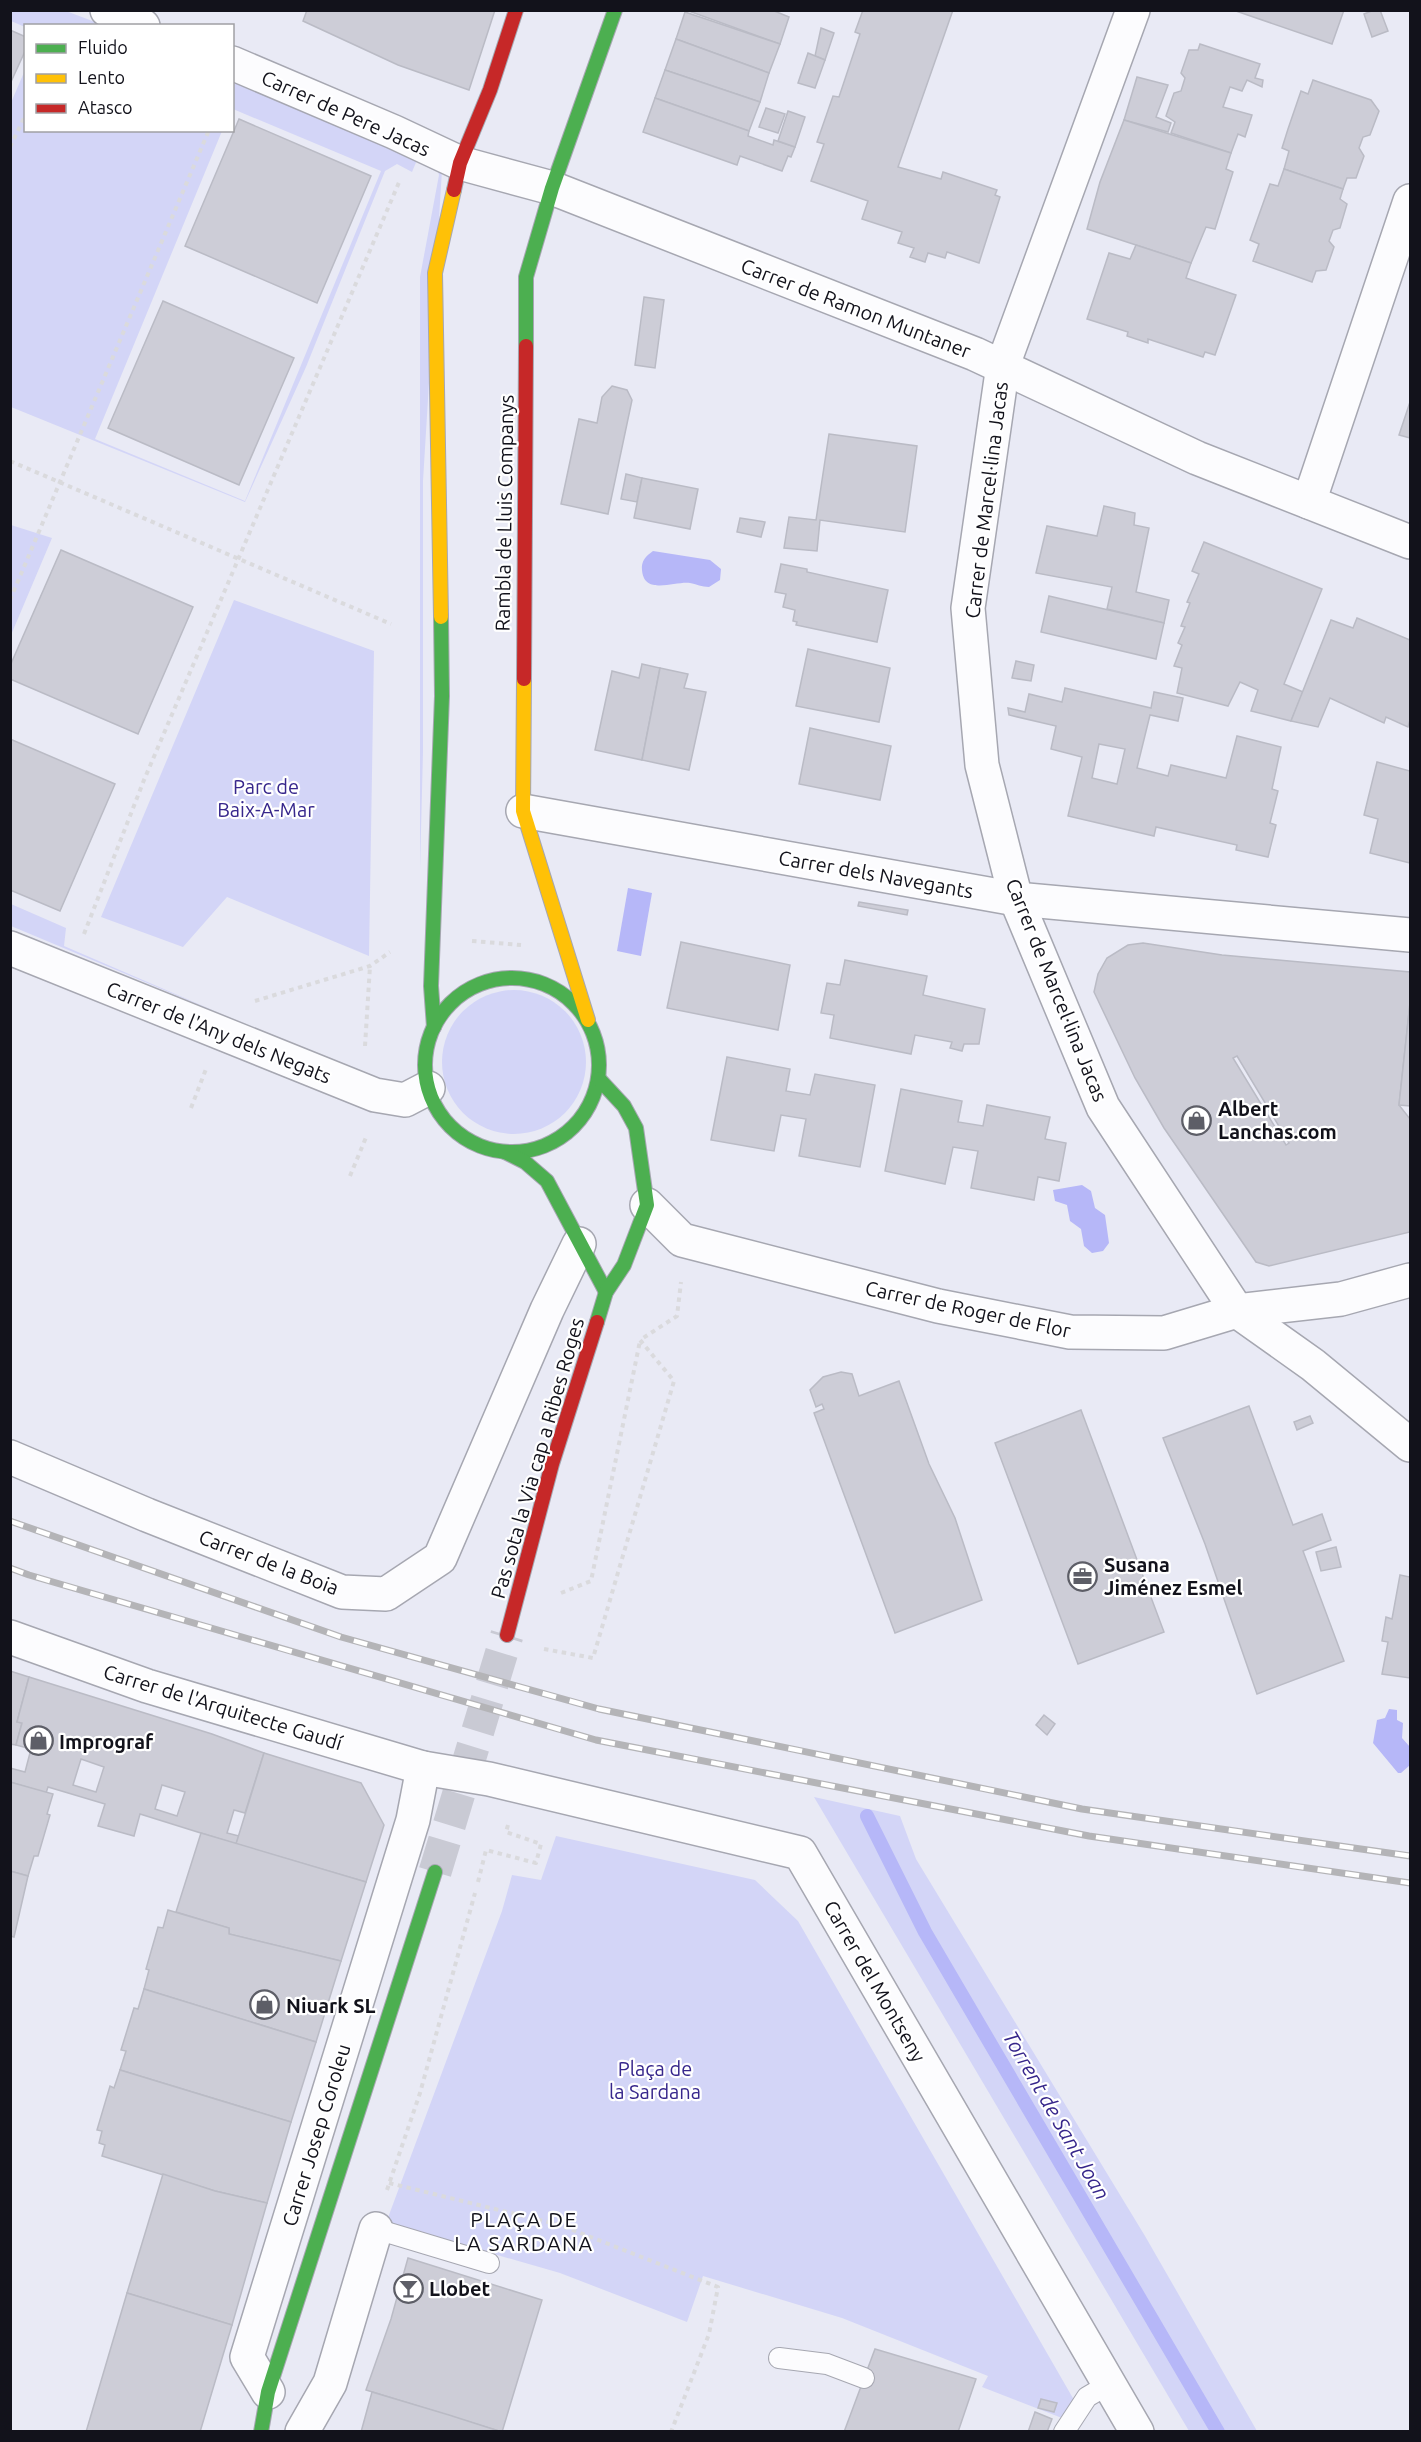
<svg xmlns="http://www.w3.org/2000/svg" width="1421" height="2442" viewBox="0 0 1421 2442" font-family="Ubuntu,sans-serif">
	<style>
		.green { fill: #d3d5f7 }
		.water { fill: #b6b7f8 }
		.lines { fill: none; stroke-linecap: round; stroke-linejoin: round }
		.stream { stroke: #b6b7f8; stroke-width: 14 }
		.building { fill: #cdcdd7; stroke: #babbc5; stroke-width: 1.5; fill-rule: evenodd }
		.secondary-tunnel { stroke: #c9cad4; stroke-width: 33; stroke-dasharray: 33 16; stroke-linecap: butt }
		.lane-casing { stroke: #a6a7b1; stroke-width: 22 }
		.street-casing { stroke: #a6a7b1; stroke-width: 36 }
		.fast-casing { stroke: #a6a7b1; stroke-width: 16 }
		.slow-casing { stroke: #a6a7b1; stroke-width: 16 }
		.jam-casing { stroke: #a6a7b1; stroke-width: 16 }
		.path { stroke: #dadadd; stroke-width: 4; stroke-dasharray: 4.5 4.5; stroke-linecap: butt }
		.lane { stroke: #fcfcfe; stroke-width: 20 }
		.street { stroke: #fcfcfe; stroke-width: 33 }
		.fast { stroke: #4caf50; stroke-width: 14 }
		.slow { stroke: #ffc107; stroke-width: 14 }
		.jam { stroke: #c62828; stroke-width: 14 }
		.rail-casing { stroke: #b4b4b7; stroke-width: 7 }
		.rail { stroke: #fff; stroke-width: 4.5; stroke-dasharray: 14; stroke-linecap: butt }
		.labels { text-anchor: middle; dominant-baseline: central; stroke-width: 4.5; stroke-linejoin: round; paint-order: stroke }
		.street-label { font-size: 20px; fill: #12121b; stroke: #fff }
		.park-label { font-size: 20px; fill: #37278c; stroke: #fff }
		.poi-label { font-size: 20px; font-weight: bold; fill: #12121b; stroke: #fff; text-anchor: start }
		.water-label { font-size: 21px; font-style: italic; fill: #36268b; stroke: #fff }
		.neighbourhood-label { font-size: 21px; letter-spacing: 1.5px; fill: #12121b; stroke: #fff }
	</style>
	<rect width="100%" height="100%" fill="#e9eaf5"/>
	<g class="green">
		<path d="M10 11H66L103 25 25 27 11 21Z"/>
		<path d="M25 70 26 130 222 131 95 439 245 501 381 171 233 109V80L413 159 425 155 442 170 423 481V752L420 870V277L439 175 437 168 417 160 412 172 397 164 385 171 306 367 245 502 11 407 10 105Z"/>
		<path d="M11 525 52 538 11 635 10 525Z"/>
		<path d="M234 600 374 651 369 956 227 897 183 947 101 917Z"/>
		<path d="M206 604 66 928 64 946 231 1018 11 926V904L66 928Z"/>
		<circle cx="514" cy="1062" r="72"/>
		<path d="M814 1797 900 1816 916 1859 1145 2236 1257 2431H1189Z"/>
		<path d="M556 1836 755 1880 798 1921 1074 2400 1062 2418 982 2387 988 2376 842 2318 703 2276 687 2322 560 2273 386 2223 502 1911 512 1875 541 1880Z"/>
	</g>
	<g class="water">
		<path d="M653 551 710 560 721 569 720 580 709 587C702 587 696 584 690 583 675 581 644 596 642 570 641 561 646 556 653 551Z"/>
		<path d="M628 888 652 893 641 956 617 951Z"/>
		<path d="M1082 1185 1091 1191 1095 1208 1105 1215 1109 1243 1103 1251 1092 1253 1084 1246 1081 1229 1070 1221 1067 1205 1055 1201 1053 1190Z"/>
		<path d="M1389 1709 1397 1710V1720L1403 1723 1402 1738 1410 1747V1765L1401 1773H1398L1373 1743 1377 1720 1385 1718Z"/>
	</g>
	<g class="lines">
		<path class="stream" d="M867 1816 925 1932 1218 2432"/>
	</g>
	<g class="building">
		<path d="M307 10H495L469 90 398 65 303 21Z"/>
		<path d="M686 10H772L789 17 780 44Z"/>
		<path d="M863 10H953L898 167 941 179 943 172 997 190 995 195 1000 197 979 263 947 252 945 258 928 253 925 262 910 257 914 248 898 243 902 232 862 219 868 201 811 181 824 144 817 142 833 96 839 97 860 34 855 32Z"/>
		<path d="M1233 10H1344L1332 44Z"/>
		<path d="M1374 10H1380L1388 31 1372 37 1364 14Z"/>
		<path d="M685 12 780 44 769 73 676 39Z"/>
		<path d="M821 28 834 33 825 60 815 56Z"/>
		<path d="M10 30 26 37V49L10 84Z"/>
		<path d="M676 39 769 73 760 102 665 70Z"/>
		<path d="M1200 44 1260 64 1255 78 1263 80 1262 87 1247 80 1242 91 1230 87 1223 107 1252 115 1245 137 1238 134 1231 153 1171 133 1175 122 1166 116 1174 93 1181 91 1185 78 1181 73 1189 50H1198Z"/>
		<path d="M808 53 825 60 815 88 798 83Z"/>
		<path d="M665 70 760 102 749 131 655 98Z"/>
		<path d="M1137 77 1168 85 1156 117 1171 123 1168 132 1124 120Z"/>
		<path d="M1313 80 1371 100 1379 111 1370 135 1363 137 1359 148 1364 156 1356 178H1347L1343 189 1284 169 1289 151 1282 148 1288 129 1301 91 1308 94Z"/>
		<path d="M655 98 749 131 748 136 773 145 774 140 795 147 791 157 788 156 782 171 740 156 737 165 643 132Z"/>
		<path d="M766 108 785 114 778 133 759 127Z"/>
		<path d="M788 111 805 117 795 147 778 141Z"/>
		<path d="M239 119 371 176 317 303 185 246Z"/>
		<path d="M1124 120 1231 153 1226 169 1233 172 1215 229 1206 227 1191 263 1087 229 1100 182Z"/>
		<path d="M1284 169 1343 189 1340 199 1347 204 1340 228 1333 230 1329 241 1334 247 1326 270 1316 271 1312 282 1253 261 1259 244 1250 240 1270 184 1278 186Z"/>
		<path d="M1136 245 1191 263 1186 278 1236 295 1215 355 1205 352 1203 357 1148 339V343L1127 336 1128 332 1087 319 1109 253 1130 259Z"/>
		<path d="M644 297 664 300 655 368 635 365Z"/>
		<path d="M163 301 294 358 239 485 108 428Z"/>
		<path d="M612 386 627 390 632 400 608 514 561 504 579 419 597 423 602 397Z"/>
		<path d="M1410 402V438L1399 435Z"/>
		<path d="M829 434 917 446 905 532 820 520 817 551 784 548 789 517 816 520Z"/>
		<path d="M626 474 642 478 637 502 621 499Z"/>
		<path d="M642 478 698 489 690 529 634 518Z"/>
		<path d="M1104 506 1135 513 1134 525 1149 528 1136 592 1169 600 1164 623 1107 609 1112 587 1036 573 1047 526 1097 536Z"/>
		<path d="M740 518 765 522 761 537 737 532Z"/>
		<path d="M1204 542 1322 589 1284 684 1303 692 1291 721 1251 711 1258 690 1240 682 1228 706 1177 693 1182 668 1174 666 1182 645 1178 643 1185 627 1181 626 1190 603 1187 602 1199 574 1192 571Z"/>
		<path d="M61 550 193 607 138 734 10 679V666Z"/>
		<path d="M781 564 807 569V572L888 590 877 642 796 625 797 622 793 621 795 610 783 607 786 594 775 592Z"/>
		<path d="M1049 596 1164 623 1156 659 1041 632Z"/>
		<path d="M1357 618 1410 640V720L1408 727 1386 717 1384 723 1330 698 1318 727 1291 721 1331 620 1353 628Z"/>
		<path d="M808 649 890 668 879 722 796 706Z"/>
		<path d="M1016 661 1034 665 1031 681 1012 678Z"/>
		<path d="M642 664 660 668 642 760 595 750 612 671 639 678Z"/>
		<path d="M660 668 688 674 684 688 706 692 689 770 642 760Z"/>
		<path d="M1065 688 1151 708 1154 692 1183 698 1178 721 1150 715 1137 768 1168 776 1171 765 1226 778 1237 736 1281 747 1272 789 1278 791 1270 823 1276 825 1268 857 1236 850 1237 845 1156 827 1154 836 1068 816 1082 757 1051 749 1056 726 1009 715 1008 708 1025 712 1029 694 1062 702ZM1099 744 1125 749 1117 784 1092 778Z"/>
		<path d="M810 728 891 746 880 800 799 784Z"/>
		<path d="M10 739 115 784 60 911 10 890Z"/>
		<path d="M1377 762 1410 771V863L1370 853 1378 819 1364 815Z"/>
		<path d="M859 902 908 910 907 915 858 906Z"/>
		<path d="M681 942 790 965 778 1030 667 1008Z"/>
		<path d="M1143 943 1222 955 1410 972V1003L1399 1105 1410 1119V1232L1269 1266 1256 1262 1164 1128 1135 1078 1094 992 1098 974 1107 958 1128 945ZM1237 1056 1289 1143 1286 1145 1233 1058Z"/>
		<path d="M845 960 927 976 923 995 985 1009 979 1044H964L962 1051 950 1048 952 1042 915 1035 911 1054 830 1038 834 1015 821 1013 827 983 840 985Z"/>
		<path d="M1410 1003V1106L1399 1105Z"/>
		<path d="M727 1057 790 1069 786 1091 810 1095 815 1074 875 1085 860 1167 799 1156 806 1119 781 1115 774 1151 711 1140Z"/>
		<path d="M901 1089 962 1101 958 1122 983 1126 987 1105 1050 1117 1045 1139 1066 1143 1059 1181 1038 1177 1034 1200 971 1188 978 1151 953 1147 945 1184 885 1171Z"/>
		<path d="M841 1372 852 1374 859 1396 899 1381 929 1464 955 1518 982 1600 895 1633 814 1413 824 1409 822 1404 816 1407 810 1390 823 1377Z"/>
		<path d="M1249 1406 1293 1525 1322 1514 1331 1540 1303 1551 1344 1661 1257 1694 1205 1544 1163 1438Z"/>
		<path d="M1081 1410 1164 1632 1078 1664 995 1443Z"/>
		<path d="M1310 1416 1313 1423 1297 1430 1294 1422Z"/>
		<path d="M1336 1547 1341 1567 1321 1571 1316 1552Z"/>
		<path d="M1400 1575 1410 1577V1678L1382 1674 1388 1642 1382 1641 1386 1617 1392 1619Z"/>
		<path d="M10 1671 29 1677 17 1722 22 1723 16 1745 10 1744Z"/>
		<path d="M29 1677 212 1734 264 1753 245 1813 234 1810 227 1833 239 1836 236 1844 140 1814 134 1836 98 1826 105 1804 48 1787 46 1793 10 1782V1768L25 1772 31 1749 16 1745 22 1723 17 1722ZM81 1759 104 1767 96 1792 73 1785ZM162 1785 185 1792 177 1816 155 1809Z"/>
		<path d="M1044 1715 1055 1724 1047 1735 1036 1725Z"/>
		<path d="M264 1753 361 1783 384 1825 366 1882 236 1844Z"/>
		<path d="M10 1782 53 1794 47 1814 50 1815 38 1856H34L28 1876 10 1871Z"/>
		<path d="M201 1833 366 1882 341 1961 229 1934V1928L176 1912Z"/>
		<path d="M10 1871 28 1876 14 1937 10 1936Z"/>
		<path d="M168 1910 229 1928V1934L341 1961 316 2042 144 1989 149 1970 146 1969 158 1927 163 1928Z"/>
		<path d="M144 1989 316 2042 291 2122 120 2070 126 2051 121 2050 134 2008 138 2009Z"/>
		<path d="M120 2070 291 2122 267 2203 215 2191 102 2156 105 2145 99 2143 102 2131 97 2130 110 2086 114 2088Z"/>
		<path d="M163 2174 215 2191 267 2203 232 2325 127 2293Z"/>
		<path d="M408 2258 542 2300 502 2432 366 2390 391 2319Z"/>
		<path d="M127 2293 232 2325 200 2432H86Z"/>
		<path d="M875 2349 976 2379 958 2432H844Z"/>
		<path d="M372 2392 449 2415 502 2432H361Z"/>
		<path d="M1041 2399 1057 2403 1054 2412 1038 2408Z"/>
		<path d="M1035 2412 1052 2419 1047 2432H1028Z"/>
	</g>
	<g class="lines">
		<path class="secondary-tunnel" d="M435 1872 507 1635"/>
		<defs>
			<g id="lane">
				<path d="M376 2229 489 2263"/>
				<path d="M779 2358 827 2364 864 2378"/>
				<path d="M1064 2432 1087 2397 1109 2384"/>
			</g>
			<g id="street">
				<path d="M107 10 143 26"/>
				<path d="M1133 10 1003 365 968 608 982 765 1016 899 1103 1107 1237 1311 1313 1365 1410 1445"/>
				<path d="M232 63 394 132 460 163 552 188 975 354 1197 458 1410 542"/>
				<path d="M1309 502 1410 201"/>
				<path d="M523 811 1016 899 1410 935"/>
				<path d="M10 948 375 1095 405 1100 428 1088"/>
				<path d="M647 1205 682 1240 938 1306 1070 1332 1164 1333 1237 1311 1341 1299 1410 1280"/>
				<path d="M10 1457 147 1515 342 1592 386 1594 440 1558 547 1310 579 1244"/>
				<path d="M10 1637 147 1686 423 1768 489 1779 800 1853 1137 2432"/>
				<path d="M268 2392 247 2357 413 1820 423 1768"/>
				<path d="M302 2432 330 2383 376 2229"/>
			</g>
			<g id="fast">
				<path d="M526 346V277L552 188 615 10"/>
				<circle cx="512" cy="1065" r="87"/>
				<path d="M434 1027 431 986 442 696 441 617"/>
				<path d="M505 1152 525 1162 547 1181 606 1292"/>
				<path d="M597 1322 606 1292 624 1265 647 1205 636 1128 624 1106 599 1079"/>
				<path d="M261 2432 268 2392 435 1872"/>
			</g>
			<g id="slow">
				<path d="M441 617 435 273 454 190"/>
				<path d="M524 679 523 811 588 1020"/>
			</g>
			<g id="jam">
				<path d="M454 190 460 163 490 90 516 10"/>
				<path d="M524 679 526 346"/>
				<path d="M507 1635 552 1464 597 1322"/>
			</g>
		</defs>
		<use href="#lane" class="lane-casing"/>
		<use href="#street" class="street-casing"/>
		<use href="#fast" class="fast-casing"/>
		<use href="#slow" class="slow-casing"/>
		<use href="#jam" class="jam-casing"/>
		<g class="path">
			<path d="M10 147 26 114"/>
			<path d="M10 461 391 624"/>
			<path d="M10 600 209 130"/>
			<path d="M84 934 144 780 400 180"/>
			<path d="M472 941 521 945"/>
			<path d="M255 1001 370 966 390 952"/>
			<path d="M365 1046 370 966"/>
			<path d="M191 1108 206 1069"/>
			<path d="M350 1176 367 1135"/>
			<path d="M561 1593 591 1581 640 1341"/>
			<path d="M544 1649 593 1658 674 1381 640 1340 677 1316 681 1282"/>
			<path d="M478 1882 486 1850 536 1863 541 1844 506 1832 508 1825"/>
			<path d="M389 2183 560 2225 718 2287 709 2334 671 2432"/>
			<path d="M387 2190 420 2093 475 1893"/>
		</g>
		<use href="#lane" class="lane"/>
		<use href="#street" class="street"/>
		<use href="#fast" class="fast"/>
		<use href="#slow" class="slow"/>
		<use href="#jam" class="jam"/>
		<defs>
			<g id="rail">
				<path d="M10 1521 341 1637 599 1709 1082 1809 1410 1856"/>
				<path d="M10 1568 29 1575 596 1740 1089 1836 1410 1883"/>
			</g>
		</defs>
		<use href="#rail" class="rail-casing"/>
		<use href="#rail" class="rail"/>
	</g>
	<defs>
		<symbol id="shop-ring" viewBox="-11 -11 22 22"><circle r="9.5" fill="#fff" stroke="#5d5e67" stroke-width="1.5"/><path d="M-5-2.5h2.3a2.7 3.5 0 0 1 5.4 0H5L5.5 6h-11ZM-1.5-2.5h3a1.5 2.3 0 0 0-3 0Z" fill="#5d5e67"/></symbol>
		<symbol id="office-ring" viewBox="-11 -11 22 22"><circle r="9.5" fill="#fff" stroke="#5d5e67" stroke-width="1.5"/><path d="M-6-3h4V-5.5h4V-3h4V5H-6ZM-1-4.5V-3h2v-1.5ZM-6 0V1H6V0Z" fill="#5d5e67"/></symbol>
		<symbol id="bar-ring" viewBox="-11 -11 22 22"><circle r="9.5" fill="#fff" stroke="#5d5e67" stroke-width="1.5"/><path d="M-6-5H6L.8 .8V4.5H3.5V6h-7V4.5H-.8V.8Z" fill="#5d5e67"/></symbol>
	</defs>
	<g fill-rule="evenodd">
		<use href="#shop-ring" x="1180" y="1104" width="33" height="33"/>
		<use href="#office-ring" x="1066" y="1560" width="33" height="33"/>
		<use href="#shop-ring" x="22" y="1724" width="33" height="33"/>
		<use href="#shop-ring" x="248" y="1988" width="33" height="33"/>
		<use href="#bar-ring" x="392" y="2272" width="33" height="33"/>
	</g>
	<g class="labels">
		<g class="street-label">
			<text transform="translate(346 113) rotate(24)">Carrer de Pere Jacas</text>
			<text transform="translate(856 308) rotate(21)">Carrer de Ramon Muntaner</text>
			<text transform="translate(986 500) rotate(-83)">Carrer de Marcel·lina Jacas</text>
			<text transform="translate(504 513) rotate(-89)">Rambla de Lluis Companys</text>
			<text transform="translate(876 874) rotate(10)">Carrer dels Navegants</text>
			<text transform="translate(1057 990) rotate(68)">Carrer de Marcel·lina Jacas</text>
			<text transform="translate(219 1032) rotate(22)">Carrer de l'Any dels Negats</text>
			<text transform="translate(968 1309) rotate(12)">Carrer de Roger de Flor</text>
			<text transform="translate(537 1458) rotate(-74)">Pas sota la Via cap a Ribes Roges</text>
			<text transform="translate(269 1562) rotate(21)">Carrer de la Boia</text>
			<text transform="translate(223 1707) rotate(17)">Carrer de l'Arquitecte Gaudí</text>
			<text transform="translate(875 1981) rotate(60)">Carrer del Montseny</text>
			<text transform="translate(316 2135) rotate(-73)">Carrer Josep Coroleu</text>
		</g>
		<g class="park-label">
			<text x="266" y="786">Parc de<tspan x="266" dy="23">Baix-A-Mar</tspan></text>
			<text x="655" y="2068">Plaça de<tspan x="655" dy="23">la Sardana</tspan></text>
		</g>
		<g class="poi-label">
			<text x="1218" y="1108">Albert<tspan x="1218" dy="23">Lanchas.com</tspan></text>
			<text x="1104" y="1564">Susana<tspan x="1104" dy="23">Jiménez Esmel</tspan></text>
			<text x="59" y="1741">Imprograf</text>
			<text x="286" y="2005">Niuark SL</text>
			<text x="429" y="2288">Llobet</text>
		</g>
		<g class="water-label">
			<text transform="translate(1057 2115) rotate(60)">Torrent de Sant Joan</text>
		</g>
		<g class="neighbourhood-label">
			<text x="524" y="2219">PLAÇA DE<tspan x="524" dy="24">LA SARDANA</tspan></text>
		</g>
	</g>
	<rect width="1421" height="2442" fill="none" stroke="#12121b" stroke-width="24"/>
	<rect x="24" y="24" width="210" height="108" fill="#ffffff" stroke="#a0a0a4" stroke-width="1.5"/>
	<rect x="36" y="44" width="30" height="9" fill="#4caf50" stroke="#a0a0a4" stroke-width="1.5"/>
	<text x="78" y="54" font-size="18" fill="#12121b">Fluido</text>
	<rect x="36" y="74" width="30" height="9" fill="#ffc107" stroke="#a0a0a4" stroke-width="1.5"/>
	<text x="78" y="84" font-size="18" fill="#12121b">Lento</text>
	<rect x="36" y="104" width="30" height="9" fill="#c62828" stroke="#a0a0a4" stroke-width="1.5"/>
	<text x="78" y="114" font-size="18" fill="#12121b">Atasco</text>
</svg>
